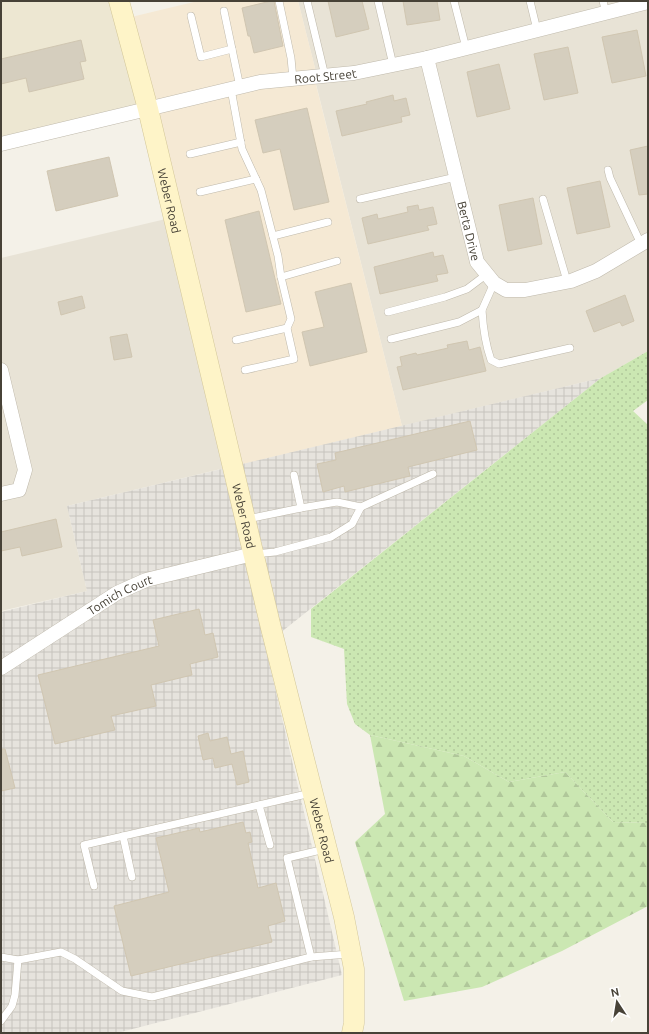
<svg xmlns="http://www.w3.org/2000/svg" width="649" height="1034" viewBox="0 0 649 1034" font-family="Ubuntu,sans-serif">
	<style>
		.residential { fill: #e8e3d6 }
		.commercial { fill: #f5e9d4 }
		.industrial { fill: url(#industrial-grid) }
		.education { fill: #ede7d2 }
		.green { fill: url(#green-dots) }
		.forest { fill: url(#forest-firs) }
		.building { fill: #d5cebe; stroke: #d0c6b1 }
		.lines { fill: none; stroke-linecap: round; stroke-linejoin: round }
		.lane-casing { stroke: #bfb9ab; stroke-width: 8 }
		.street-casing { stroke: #bfb9ab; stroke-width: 15 }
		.secondary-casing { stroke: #d3c799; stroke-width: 21 }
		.lane { stroke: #fff; stroke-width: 7 }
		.street { stroke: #fff; stroke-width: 14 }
		.secondary { stroke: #fef4c8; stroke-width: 20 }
		.labels { text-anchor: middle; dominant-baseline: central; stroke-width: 3; stroke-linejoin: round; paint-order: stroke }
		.street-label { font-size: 12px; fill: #474237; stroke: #fff }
	</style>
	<defs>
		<pattern id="industrial-grid" width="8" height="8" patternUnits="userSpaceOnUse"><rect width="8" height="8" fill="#e6e3dd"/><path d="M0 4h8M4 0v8" fill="none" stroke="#c7c4be"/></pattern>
		<pattern id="green-dots" width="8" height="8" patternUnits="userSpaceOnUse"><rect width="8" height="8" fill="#cbe7b2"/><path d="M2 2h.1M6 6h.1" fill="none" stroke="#b0c79a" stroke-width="1.8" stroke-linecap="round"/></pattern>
		<pattern id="forest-firs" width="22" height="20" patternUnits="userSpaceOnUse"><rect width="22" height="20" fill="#cbe7b2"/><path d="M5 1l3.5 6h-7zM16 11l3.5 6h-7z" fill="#b0c79a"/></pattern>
	</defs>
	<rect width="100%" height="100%" fill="#f4f1e8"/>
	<g class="residential">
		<path d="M298 1H648V351L601 378 402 426 315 80 316 72Z"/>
		<path d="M170 218 229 467 67 506 87 591 1 611V258Z"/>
	</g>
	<path class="commercial" d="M198 1H298L316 72 315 81 402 426 235 466 127 18Z"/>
	<path class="industrial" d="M601 378 265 645 342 975 117 1033H1V612L87 591 67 506Z"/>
	<path class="education" d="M7 1H115L143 106 1 140V2Z"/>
	<path class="green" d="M648 351V400L633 411 648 425V823L613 822 565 772 509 782 464 756 370 735 355 724 347 704 344 649 311 637V609L601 378Z"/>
	<path class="forest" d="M370 735 464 756 509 782 565 772 613 822 648 823V906L562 951 482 987 404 1001 355 842 385 814Z"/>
	<g class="building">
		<path d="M271 1H274L283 46 254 53 250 36H248L242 8Z"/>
		<path d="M328 1H362L369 29 336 37Z"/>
		<path d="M403 1H437L440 20 407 25Z"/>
		<path d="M637 30 646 76 612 83 602 37Z"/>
		<path d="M81 40 86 61 80 62 84 79 29 92 26 78 1 84V59Z"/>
		<path d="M568 47 578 93 544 100 534 54Z"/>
		<path d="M499 64 510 109 477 117 467 72Z"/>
		<path d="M393 95 394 101 406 98 410 115 401 117 402 122 342 136 336 111 367 104 366 102Z"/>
		<path d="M307 108 329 202 294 210 280 149 263 153 255 120Z"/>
		<path d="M648 146V194L639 195 630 150Z"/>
		<path d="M109 157 118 196 56 211 47 171Z"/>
		<path d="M600 181 610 227 577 234 567 188Z"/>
		<path d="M533 198 542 244 508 251 499 205Z"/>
		<path d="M418 205 419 210 433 207 437 224 427 226 429 230 368 244 362 218 377 214 378 219 408 212 407 207Z"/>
		<path d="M259 211 281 304 246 312 225 220Z"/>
		<path d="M433 252 434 257 443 255 448 273 436 275 438 281 380 294 374 267Z"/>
		<path d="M351 283 367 352 310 366 302 332 324 327 315 292Z"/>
		<path d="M625 295 634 321 622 326 620 322 594 332 586 311Z"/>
		<path d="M82 296 85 308 61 315 58 302Z"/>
		<path d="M127 334 132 357 114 360 110 337Z"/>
		<path d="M467 341 469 350 480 347 486 371 403 390 397 367 402 366 400 357 416 353 417 355 448 348 447 345Z"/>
		<path d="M470 421 477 450 408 467 410 476 345 492 344 486 323 492 317 464 336 460 335 453Z"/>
		<path d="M56 519 62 547 22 556 20 547 1 551V532Z"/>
		<path d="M199 609 205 635 213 633 218 657 190 664 192 675 151 685 156 706 111 716 115 730 55 744 38 675 159 646 153 620Z"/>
		<path d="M208 733 210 741 227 737 231 754 243 751 249 782 237 785 232 764 215 768 213 758 203 760 198 736Z"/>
		<path d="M1 749H5L15 788 1 791Z"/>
		<path d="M243 822 246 833 250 832 252 842 248 843 258 888 276 883 285 921 268 926 272 942 131 976 114 906 169 892 156 838 199 828 200 832Z"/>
	</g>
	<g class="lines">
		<defs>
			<g id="lane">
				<path d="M279 1 291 58 293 79"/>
				<path d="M307 1 325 76"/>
				<path d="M378 1 393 65"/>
				<path d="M454 1 466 48"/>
				<path d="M530 1 537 30"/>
				<path d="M603 1 606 13"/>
				<path d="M224 11 240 87"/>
				<path d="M191 16 201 57 232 49"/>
				<path d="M231 89 242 149 261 190 278 256 281 277 291 319 287 328 294 359 245 370"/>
				<path d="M190 154 241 142"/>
				<path d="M608 170 610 178 641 244"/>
				<path d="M200 192 256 179"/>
				<path d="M360 199 456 177"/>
				<path d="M543 199 567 281"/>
				<path d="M273 236 328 222"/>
				<path d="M281 277 337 261"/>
				<path d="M482 310C483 327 485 343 491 360L499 364 570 348"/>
				<path d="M388 312 445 297 467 289 487 274"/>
				<path d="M391 339 459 322 482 310 494 283"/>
				<path d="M236 340 287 328"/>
				<path d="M294 475 301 508"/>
				<path d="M361 507 433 474"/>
				<path d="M247 519 301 508 337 502 361 507 352 524 331 537 275 552 254 554"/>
				<path d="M259 805 270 845"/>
				<path d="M123 836 132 877"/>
				<path d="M94 886 84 845 311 793"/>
				<path d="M1 957 18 960 61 952 75 959 122 991 152 997 311 957 349 954"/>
				<path d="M311 957 287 858 325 849"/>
				<path d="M1 1021 12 1006 15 995 18 960"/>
			</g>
			<g id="street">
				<path id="s1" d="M427 58 477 262 494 283 506 290H525L571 281 596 271 648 240"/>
				<path id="s2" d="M1 144 260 82 354 73 427 58 648 2"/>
				<path d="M1 370 25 470 19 490 1 494"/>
				<path id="s3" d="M1 668 117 593 146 580 253 554"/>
			</g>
			<g id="secondary">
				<path id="s4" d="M119 1 148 109 271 628 344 917 354 969V1023L352 1033"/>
			</g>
		</defs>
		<use href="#lane" class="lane-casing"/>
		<use href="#street" class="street-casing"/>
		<use href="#secondary" class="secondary-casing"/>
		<use href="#lane" class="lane"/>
		<use href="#street" class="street"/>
		<use href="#secondary" class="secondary"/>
	</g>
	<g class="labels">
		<g class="street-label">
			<text stroke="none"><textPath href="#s2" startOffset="332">Root Street</textPath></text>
			<text stroke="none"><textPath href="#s4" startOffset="206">Weber Road</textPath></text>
			<text stroke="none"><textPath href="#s1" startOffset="178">Berta Drive</textPath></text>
			<text stroke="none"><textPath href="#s4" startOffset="530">Weber Road</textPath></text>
			<text stroke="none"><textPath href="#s3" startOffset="140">Tomich Court</textPath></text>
			<text stroke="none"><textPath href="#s4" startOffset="854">Weber Road</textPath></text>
		</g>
	</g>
	<rect width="649" height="1034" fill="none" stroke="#474237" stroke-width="4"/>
	<g transform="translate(617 1002) rotate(348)" stroke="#ffffff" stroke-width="3" paint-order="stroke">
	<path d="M0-3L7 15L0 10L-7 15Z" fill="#474237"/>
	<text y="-6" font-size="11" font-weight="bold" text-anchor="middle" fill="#474237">N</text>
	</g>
</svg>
